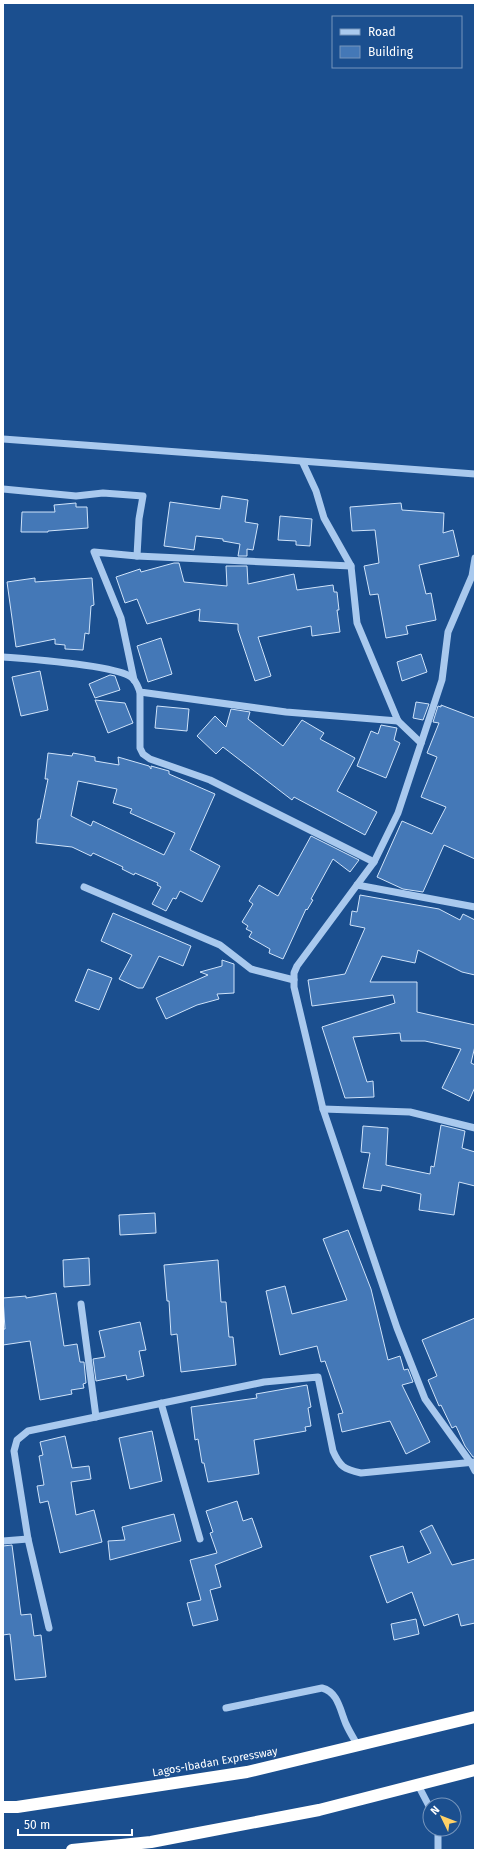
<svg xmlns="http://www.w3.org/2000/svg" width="478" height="1853" viewBox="0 0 478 1853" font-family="'Fira Sans',sans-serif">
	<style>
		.building { fill: #4478b7; stroke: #cfe3fa; fill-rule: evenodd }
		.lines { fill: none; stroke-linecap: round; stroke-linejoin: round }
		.minor { stroke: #a9c9ee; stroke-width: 7 }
		.highway { stroke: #fff; stroke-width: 12 }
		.labels { text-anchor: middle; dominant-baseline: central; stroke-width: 3.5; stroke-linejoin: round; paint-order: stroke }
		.street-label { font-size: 11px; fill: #fff; stroke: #1b4f8f }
	</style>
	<rect width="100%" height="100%" fill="#1b4f8f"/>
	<g class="building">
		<path d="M222 496 248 500 245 522 258 524 253 550 247 549V556H238L240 544 223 541V539L196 536 194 550 164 546 170 502 220 509Z"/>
		<path d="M76 503V507H87L88 528 48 531V532H21L22 512H55L54 505Z"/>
		<path d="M401 503 402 510 444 513 443 533 453 530 459 556 419 565 426 594 431 593 436 620 406 626 408 634 386 638 378 594 370 595 364 566 379 563 375 530 352 531 350 507Z"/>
		<path d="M280 516 312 519 310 546 296 545V541L278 540Z"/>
		<path d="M174 563H179L184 582 227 586 226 566H247L248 584 294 574 297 590 333 585 334 592H337L339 610H337L340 632 312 636 311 626 258 637 271 676 255 681 238 630V624L199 621 200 609 147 624 137 599 125 603 116 577 140 569 141 572Z"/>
		<path d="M35 578V582L92 578 94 605 91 606 89 634 85 633 83 650 65 649V645L55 644V639L16 647 7 582Z"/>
		<path d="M161 638 172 674 148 682 137 646Z"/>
		<path d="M421 654 427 672 402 681 397 662Z"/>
		<path d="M40 671 48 710 21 716 12 677Z"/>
		<path d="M110 675 115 676 120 690 95 698 89 684Z"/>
		<path d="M95 700 125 703 133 723 108 733Z"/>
		<path d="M416 702 429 704 423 720 413 718Z"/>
		<path d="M441 705 475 718V859L444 845 423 892 403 889 377 877 402 821 432 834 446 807 421 797 437 757 427 753 439 723 433 722 438 706 441 707Z"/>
		<path d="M157 706 189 709 187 731 155 728Z"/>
		<path d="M231 709 250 712 248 719 283 746 302 720 324 733 320 739 355 758 337 791 377 812 365 835 294 797 292 800 223 747 216 754 197 736 215 716 226 727Z"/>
		<path d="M381 725 397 728 394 740 400 743 386 778 357 766 371 731 378 734Z"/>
		<path d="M48 753 72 756 73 753 95 757V761L119 765 118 757 149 766 151 769V766L169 771V774L215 794 190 850 220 866 202 902 180 891 176 899 173 898 166 911 152 904 161 887 157 885 158 883 135 873 134 875 122 869 123 867 93 853 91 856 72 847 36 843 38 819H40L48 779H45ZM78 781 117 789 113 803 132 809 130 813 175 833 164 855 93 821 91 826 71 816Z"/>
		<path d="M311 836 359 860 350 872 333 859 311 899 313 900 307 910 306 909 283 959 269 953 270 949 249 937 252 932 246 929 248 926 242 922 253 904 249 901 259 885 278 896Z"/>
		<path d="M360 895 439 909 460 920 463 914 475 920V975L462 972 418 950 415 963 382 956 370 982H417V1012L475 1025V1046L471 1063 475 1065V1087L469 1101 442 1088 461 1049 425 1041H401L400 1033 353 1037 367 1082 373 1081 374 1097 345 1098 322 1027 395 1003 393 995 312 1006 308 980 345 974 365 928 350 925 352 911 357 912Z"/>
		<path d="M113 913 191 946 183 966 159 956 143 988H138L119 979 132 955 101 941Z"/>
		<path d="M222 960 234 964V993L217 994 219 999 197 1005 166 1019 156 998 208 975 200 972 222 966Z"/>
		<path d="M88 969 112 978 99 1010 75 1001Z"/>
		<path d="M441 1125 465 1131 462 1148 475 1152V1186L459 1182 454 1215 419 1210 421 1194 382 1185 381 1191 363 1188 370 1153 361 1152 363 1126 388 1128 386 1165 430 1174 431 1166 434 1167Z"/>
		<path d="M155 1213 156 1233 120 1235 119 1215Z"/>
		<path d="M348 1230 371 1289 388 1360 400 1356 404 1370 408 1369 413 1382 402 1385 430 1442 406 1454 390 1421 342 1432 338 1414 343 1413 325 1361 321 1362 317 1346 280 1355 266 1291 285 1286 292 1314 347 1300 323 1239Z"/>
		<path d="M89 1258 90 1285 64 1287 63 1260Z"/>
		<path d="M218 1260 221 1302H226L229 1337H233L236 1365 181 1372 177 1334 171 1335 169 1301H167L164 1265Z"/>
		<path d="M56 1293 64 1346 77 1344 80 1362H84L86 1383 83 1384 84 1388 71 1390 72 1394 40 1400 30 1341 3 1345V1329H5L3 1298 26 1296V1298Z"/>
		<path d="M475 1318V1457H473L465 1446 456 1426 452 1428 441 1405 439 1406 428 1380 437 1376 422 1340Z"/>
		<path d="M140 1322 146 1350 139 1351 144 1376 127 1380 126 1375 96 1381 93 1359 105 1357 99 1331Z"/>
		<path d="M307 1385 311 1407 308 1408 311 1426 305 1427 306 1431 254 1440 259 1474 208 1482 204 1463H202L198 1439 195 1440 191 1407 257 1398 256 1394Z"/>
		<path d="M152 1431 162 1481 130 1489 119 1438Z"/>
		<path d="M65 1436 72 1468 89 1466 91 1479 71 1482 76 1515 94 1510 102 1542 60 1553 48 1501 40 1503 37 1486 44 1485 39 1456 43 1455 40 1442Z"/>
		<path d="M237 1501 243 1521 252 1518 262 1547 215 1565 221 1587 210 1590 218 1620 193 1626 187 1603 201 1600 190 1560 217 1553 210 1533 213 1532 206 1511Z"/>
		<path d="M174 1514 181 1541 110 1560 108 1541 125 1540 122 1527Z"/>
		<path d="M432 1525 452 1565 475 1559V1623L461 1626 458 1614 424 1626 412 1592 387 1603 370 1556 403 1546 408 1563 431 1553 420 1531Z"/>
		<path d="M12 1545 21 1615 31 1614 34 1636 41 1635 46 1677 15 1680 10 1634 3 1635V1546Z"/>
		<path d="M416 1619 419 1634 394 1640 391 1624Z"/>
	</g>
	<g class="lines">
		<g class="minor">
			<path d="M3 439 475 474"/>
			<path d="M303 463 316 491 324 518 351 566 357 623 398 721 421 743"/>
			<path d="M3 489 76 496 103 493 143 496 139 519 137 556 351 566"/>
			<path d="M475 558 472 576 448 632 442 680 398 813 374 862 297 966 294 973V987L323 1109 397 1328 425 1399 471 1463 475 1471"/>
			<path d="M3 657C27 659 115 665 131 677 136 680 138 687 140 692L286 712 398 721"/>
			<path d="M134 680 121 618 94 552 137 556"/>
			<path d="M140 692V748L143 754 150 759 210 780 374 862"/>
			<path d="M357 885 475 907"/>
			<path d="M84 887 220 945 251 969 294 980"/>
			<path d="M323 1109 410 1112 475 1128"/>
			<path d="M81 1304 96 1417"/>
			<path d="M161 1403 200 1539"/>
			<path d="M3 1541 28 1539"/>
			<path d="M49 1628 28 1539 14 1451 17 1440 28 1431 264 1382 318 1377 333 1451C340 1467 344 1469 361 1473L475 1462"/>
			<path d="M226 1708 322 1688C338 1692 340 1710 346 1724 349 1731 354 1739 358 1746"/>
			<path d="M418 1785 430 1808"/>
			<path d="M438 1850V1829"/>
		</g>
		<g class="highway">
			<path d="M3 1807H17L247 1772 475 1717"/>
			<path d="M72 1850 151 1842 319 1810 475 1770"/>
		</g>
	</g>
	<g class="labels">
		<g class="street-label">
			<text transform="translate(215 1762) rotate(-10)">Lagos-Ibadan Expressway</text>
		</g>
	</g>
	<rect width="478" height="1853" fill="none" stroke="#ffffff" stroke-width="8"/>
	<rect x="332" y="16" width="130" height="52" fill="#1b4f8f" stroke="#7695bc"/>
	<rect x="340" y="29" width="20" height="6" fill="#a9c9ee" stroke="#7695bc"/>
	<text x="368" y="36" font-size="12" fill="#ffffff">Road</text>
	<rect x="340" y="46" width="20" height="12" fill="#4478b7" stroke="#7695bc"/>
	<text x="368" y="56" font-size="12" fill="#ffffff">Building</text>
	<g transform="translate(442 1817) rotate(313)"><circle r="19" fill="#1b4f8f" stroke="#7695bc"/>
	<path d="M0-3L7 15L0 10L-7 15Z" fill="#ffd166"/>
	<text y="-6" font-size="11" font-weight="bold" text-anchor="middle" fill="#ffffff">N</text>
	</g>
	<path d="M18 1829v6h114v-6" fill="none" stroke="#ffffff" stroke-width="2"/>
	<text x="24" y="1829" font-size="12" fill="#ffffff" stroke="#1b4f8f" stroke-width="3" paint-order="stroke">50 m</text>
</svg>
